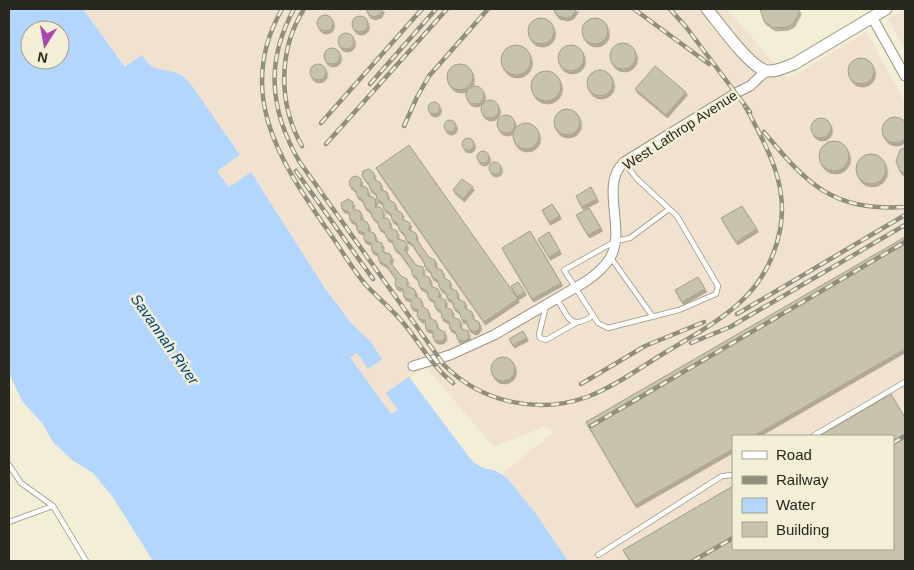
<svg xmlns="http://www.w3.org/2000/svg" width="914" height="570" viewBox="0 0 914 570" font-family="Arial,sans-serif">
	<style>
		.industrial { fill: #f1e1cf; fill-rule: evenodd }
		.water { fill: #b2d6fd; fill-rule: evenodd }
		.building { fill: #c8c3ac; stroke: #a39e87; filter: url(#shadow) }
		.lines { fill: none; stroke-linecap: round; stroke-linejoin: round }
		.service-casing { stroke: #9a967f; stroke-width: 6 }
		.minor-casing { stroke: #9a967f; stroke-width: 11 }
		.tertiary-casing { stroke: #9a967f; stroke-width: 13 }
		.service { stroke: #fff; stroke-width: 4.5 }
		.minor { stroke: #fff; stroke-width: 9 }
		.tertiary { stroke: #fff; stroke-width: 11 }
		.rail-casing { stroke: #918e7e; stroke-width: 4.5 }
		.rail { stroke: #f3eed6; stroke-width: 2.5; stroke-dasharray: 8; stroke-linecap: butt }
		.labels { text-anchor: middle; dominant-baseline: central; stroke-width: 5; stroke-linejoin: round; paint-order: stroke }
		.street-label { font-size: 14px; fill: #29281f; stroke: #f3eed6 }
		.water-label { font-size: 15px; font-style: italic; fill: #01467e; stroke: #f3eed6 }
	</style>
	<defs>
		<filter id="shadow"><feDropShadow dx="1.5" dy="3" stdDeviation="0" flood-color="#0004"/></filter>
	</defs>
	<rect width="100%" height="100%" fill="#f3eed6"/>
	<g class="industrial">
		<path d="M83 9H727L788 79 866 32 905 102V561H568L534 511 507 478 502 474 555 431 543 427 494 447 426 367 386 393 398 410 391 415 349 357 370 341 351 323 324 287 251 172 229 187 217 171 240 155 194 89 180 75 154 68 146 62 125 67ZM733 436H893V549H733Z"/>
		<path d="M905 10V50L888 19Z"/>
	</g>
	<path class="water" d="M9 9H83L125 67 142 55C155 77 169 65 185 78 193 86 200 97 206 106 217 122 229 139 240 155L217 171 229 187 251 172 324 287 351 323 370 341 382 359 368 369 357 353 350 357 391 414 398 410 386 393 409 377 472 461 483 468 496 471 507 478 534 511 568 561H153L112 496 93 473 72 460 53 442 42 423 22 401 9 373ZM30 30H60V60H30Z"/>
	<g class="building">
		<path d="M366 9H383L380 15 374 17 369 15Z"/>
		<path d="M553 9H577L572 16 567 18 558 16Z"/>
		<path d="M760 9H799V13L793 24 787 27 774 28 764 21Z"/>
		<circle cx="325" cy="23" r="8"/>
		<circle cx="360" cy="24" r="8"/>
		<circle cx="595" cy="31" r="13"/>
		<circle cx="541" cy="31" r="13"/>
		<circle cx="346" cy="41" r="8"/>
		<circle cx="623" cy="56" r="13"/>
		<circle cx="571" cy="58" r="13"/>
		<circle cx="516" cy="60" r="15"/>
		<circle cx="332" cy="56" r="8"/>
		<circle cx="861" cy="71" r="13"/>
		<circle cx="460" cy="77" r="13"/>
		<circle cx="318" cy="72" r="8"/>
		<path d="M655 66 686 92 666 115 635 89Z"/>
		<circle cx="600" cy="83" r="13"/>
		<circle cx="546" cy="86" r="15"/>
		<circle cx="475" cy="95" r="9"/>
		<circle cx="490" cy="109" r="9"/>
		<circle cx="434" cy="108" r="6"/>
		<circle cx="567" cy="122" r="13"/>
		<circle cx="506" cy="124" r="9"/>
		<circle cx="895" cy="130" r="13"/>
		<circle cx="821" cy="128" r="10"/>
		<circle cx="450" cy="126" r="6"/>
		<circle cx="526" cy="136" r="13"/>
		<circle cx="468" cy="144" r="6"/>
		<circle cx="834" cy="156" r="15"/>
		<path d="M409 145 518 299 484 322 376 168Z"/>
		<path d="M905 147V174L900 171 896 161 900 150Z"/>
		<circle cx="483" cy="157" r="6"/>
		<circle cx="871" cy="169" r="15"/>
		<circle cx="495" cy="168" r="6"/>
		<path d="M369 169 374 173V179L381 183V190L387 192 388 199 395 203 396 210 402 213 403 220 406 221 410 223 409 230 416 233 417 240 429 257 435 260 436 268 442 270 444 278 450 281V288L457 291 458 299 465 302V308L472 312 473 319 479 322 480 327 477 331 474 332 469 329 466 321 462 320 459 311 454 308 452 301 447 298 446 293 440 288 437 280 432 277 431 272 425 267 424 262 411 243 406 240 405 235 399 229 397 223 392 220 391 214 384 209 382 202 377 200 376 194 370 189 369 184 362 176 363 171Z"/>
		<path d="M357 176 361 179V186L366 187 368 190V196L373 197 376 200 375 207H380L383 210V218H387L390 221V228L397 231 398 239 405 241 407 245 405 250 416 265 423 267V275L430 278 431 286 438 289 440 293 438 297 446 300 445 307 452 310 453 317 460 320 461 329 468 331 469 337 466 341 458 340 455 331 450 329 449 322 442 318 441 311 435 307 434 301 428 297 427 291 420 287 417 278 412 274V270L399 252 395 249 392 241 387 238 384 231 379 228 378 222 372 217 371 212 365 207 362 199 357 196 356 191 350 186 349 182 352 177Z"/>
		<path d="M462 179 473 187 463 199 453 190Z"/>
		<path d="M591 187 597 199 582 207 576 196Z"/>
		<path d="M348 199 353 202V209L360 211 362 216 360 219 367 222 369 226 368 230 375 234 376 241 382 243 383 252 390 254 392 258 390 262 401 276 407 279V286L414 289 416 292 415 296 421 299 422 306 428 310 430 318 436 321 438 329 445 332V338L442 341H436L433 338V331L426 329 425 320H421L417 316 418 310 411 307V300L404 297 403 289 396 287 395 283 396 279 386 265 379 261 378 254 372 251 371 243 364 240V233L357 230 356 223 350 220 349 212 342 209 341 203Z"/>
		<path d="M552 204 560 216 549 222 542 210Z"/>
		<path d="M742 206 757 229 736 242 721 218Z"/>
		<path d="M589 208 601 228 588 235 576 215Z"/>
		<path d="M530 231 561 283 532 299 502 248Z"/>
		<path d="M549 232 560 251 549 257 538 239Z"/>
		<path d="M905 237V349L754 436H733V449L635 505 586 422Z"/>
		<path d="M698 277 705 289 682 302 675 290Z"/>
		<path d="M518 282 525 292 517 297 511 286Z"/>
		<path d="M523 331 527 338 513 345 509 339Z"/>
		<circle cx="503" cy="369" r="12"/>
		<path d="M891 394 905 418V561H630L623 550 733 486V549H893V436H819Z"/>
	</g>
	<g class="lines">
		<defs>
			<g id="service">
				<path d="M624 162 637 179 677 216 718 286 716 294 679 310 608 328 598 323 564 270 616 241 630 238 669 209"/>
				<path d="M611 258 653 317"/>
				<path d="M557 299C569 318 569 330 593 316"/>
				<path d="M546 306 539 334 540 338 546 340 576 323"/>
				<path d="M813 436 905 382"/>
				<path d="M9 465 21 483 53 506"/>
				<path d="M9 522 53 506 86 561"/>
				<path d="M598 555 722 476 733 475"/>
			</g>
			<g id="minor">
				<path d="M872 17 905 76"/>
				<path d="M413 366 450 355 494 335 585 282C594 276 604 268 610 258 627 230 599 185 624 162L736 93 750 86 766 71"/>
			</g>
			<path id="tertiary" d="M707 9C719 23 750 68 767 71 777 72 785 67 794 64L886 9"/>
		</defs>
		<use href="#service" class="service-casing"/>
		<use href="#minor" class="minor-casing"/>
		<use href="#tertiary" class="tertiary-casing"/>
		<use href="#service" class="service"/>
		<use href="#minor" class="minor"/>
		<use href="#tertiary" class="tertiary"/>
		<defs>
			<g id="rail">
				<path d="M282 9C236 90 277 157 324 225 338 244 350 266 365 284 378 298 393 310 405 325 422 346 431 365 453 383"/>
				<path d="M294 9C265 62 270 110 299 161L444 365C481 402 537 415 587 397 614 387 641 367 666 352 719 320 767 297 780 230 789 184 766 145 745 106"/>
				<path d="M634 9 709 64"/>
				<path d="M670 9 686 27 750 112"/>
				<path d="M370 84 436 9"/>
				<path d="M321 123 422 9"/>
				<path d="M404 126 417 97 429 76 488 9"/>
				<path d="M764 132C808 185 832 211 905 207"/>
				<path d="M326 144 447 9"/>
				<path d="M302 146C278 104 278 50 304 9"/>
				<path d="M296 171 373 279"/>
				<path d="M737 314 905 215"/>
				<path d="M691 343 730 327 905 225"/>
				<path d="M581 384 645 346 704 322"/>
				<path d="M591 426 905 242"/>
				<path d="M893 443 905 436"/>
				<path d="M693 561 733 538"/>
			</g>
		</defs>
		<use href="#rail" class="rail-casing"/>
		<use href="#rail" class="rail"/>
	</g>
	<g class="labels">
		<g class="street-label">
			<text transform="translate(680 130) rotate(-33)">West Lathrop Avenue</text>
		</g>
		<g class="water-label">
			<text transform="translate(165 339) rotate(55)">Savannah River</text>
		</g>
	</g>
	<rect width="914" height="570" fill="none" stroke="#29281f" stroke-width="20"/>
	<rect x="732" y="435" width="162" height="115" fill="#f3eed6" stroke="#a29f8d"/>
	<rect x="742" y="451" width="25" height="8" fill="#ffffff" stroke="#a29f8d"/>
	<text x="776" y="460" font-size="15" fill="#29281f">Road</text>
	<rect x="742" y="476" width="25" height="8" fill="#918e7e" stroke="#a29f8d"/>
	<text x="776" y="485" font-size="15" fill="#29281f">Railway</text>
	<rect x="742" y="498" width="25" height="15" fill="#b2d6fd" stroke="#a29f8d"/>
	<text x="776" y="510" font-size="15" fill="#29281f">Water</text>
	<rect x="742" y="522" width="25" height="15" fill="#c8c3ac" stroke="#a29f8d"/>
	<text x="776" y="535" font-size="15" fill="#29281f">Building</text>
	<g transform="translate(45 45) rotate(191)"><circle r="24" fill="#f3eed6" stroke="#a29f8d"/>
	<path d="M0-4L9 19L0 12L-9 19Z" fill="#ab47ad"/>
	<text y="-8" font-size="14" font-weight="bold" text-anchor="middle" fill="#29281f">N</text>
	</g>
</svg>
